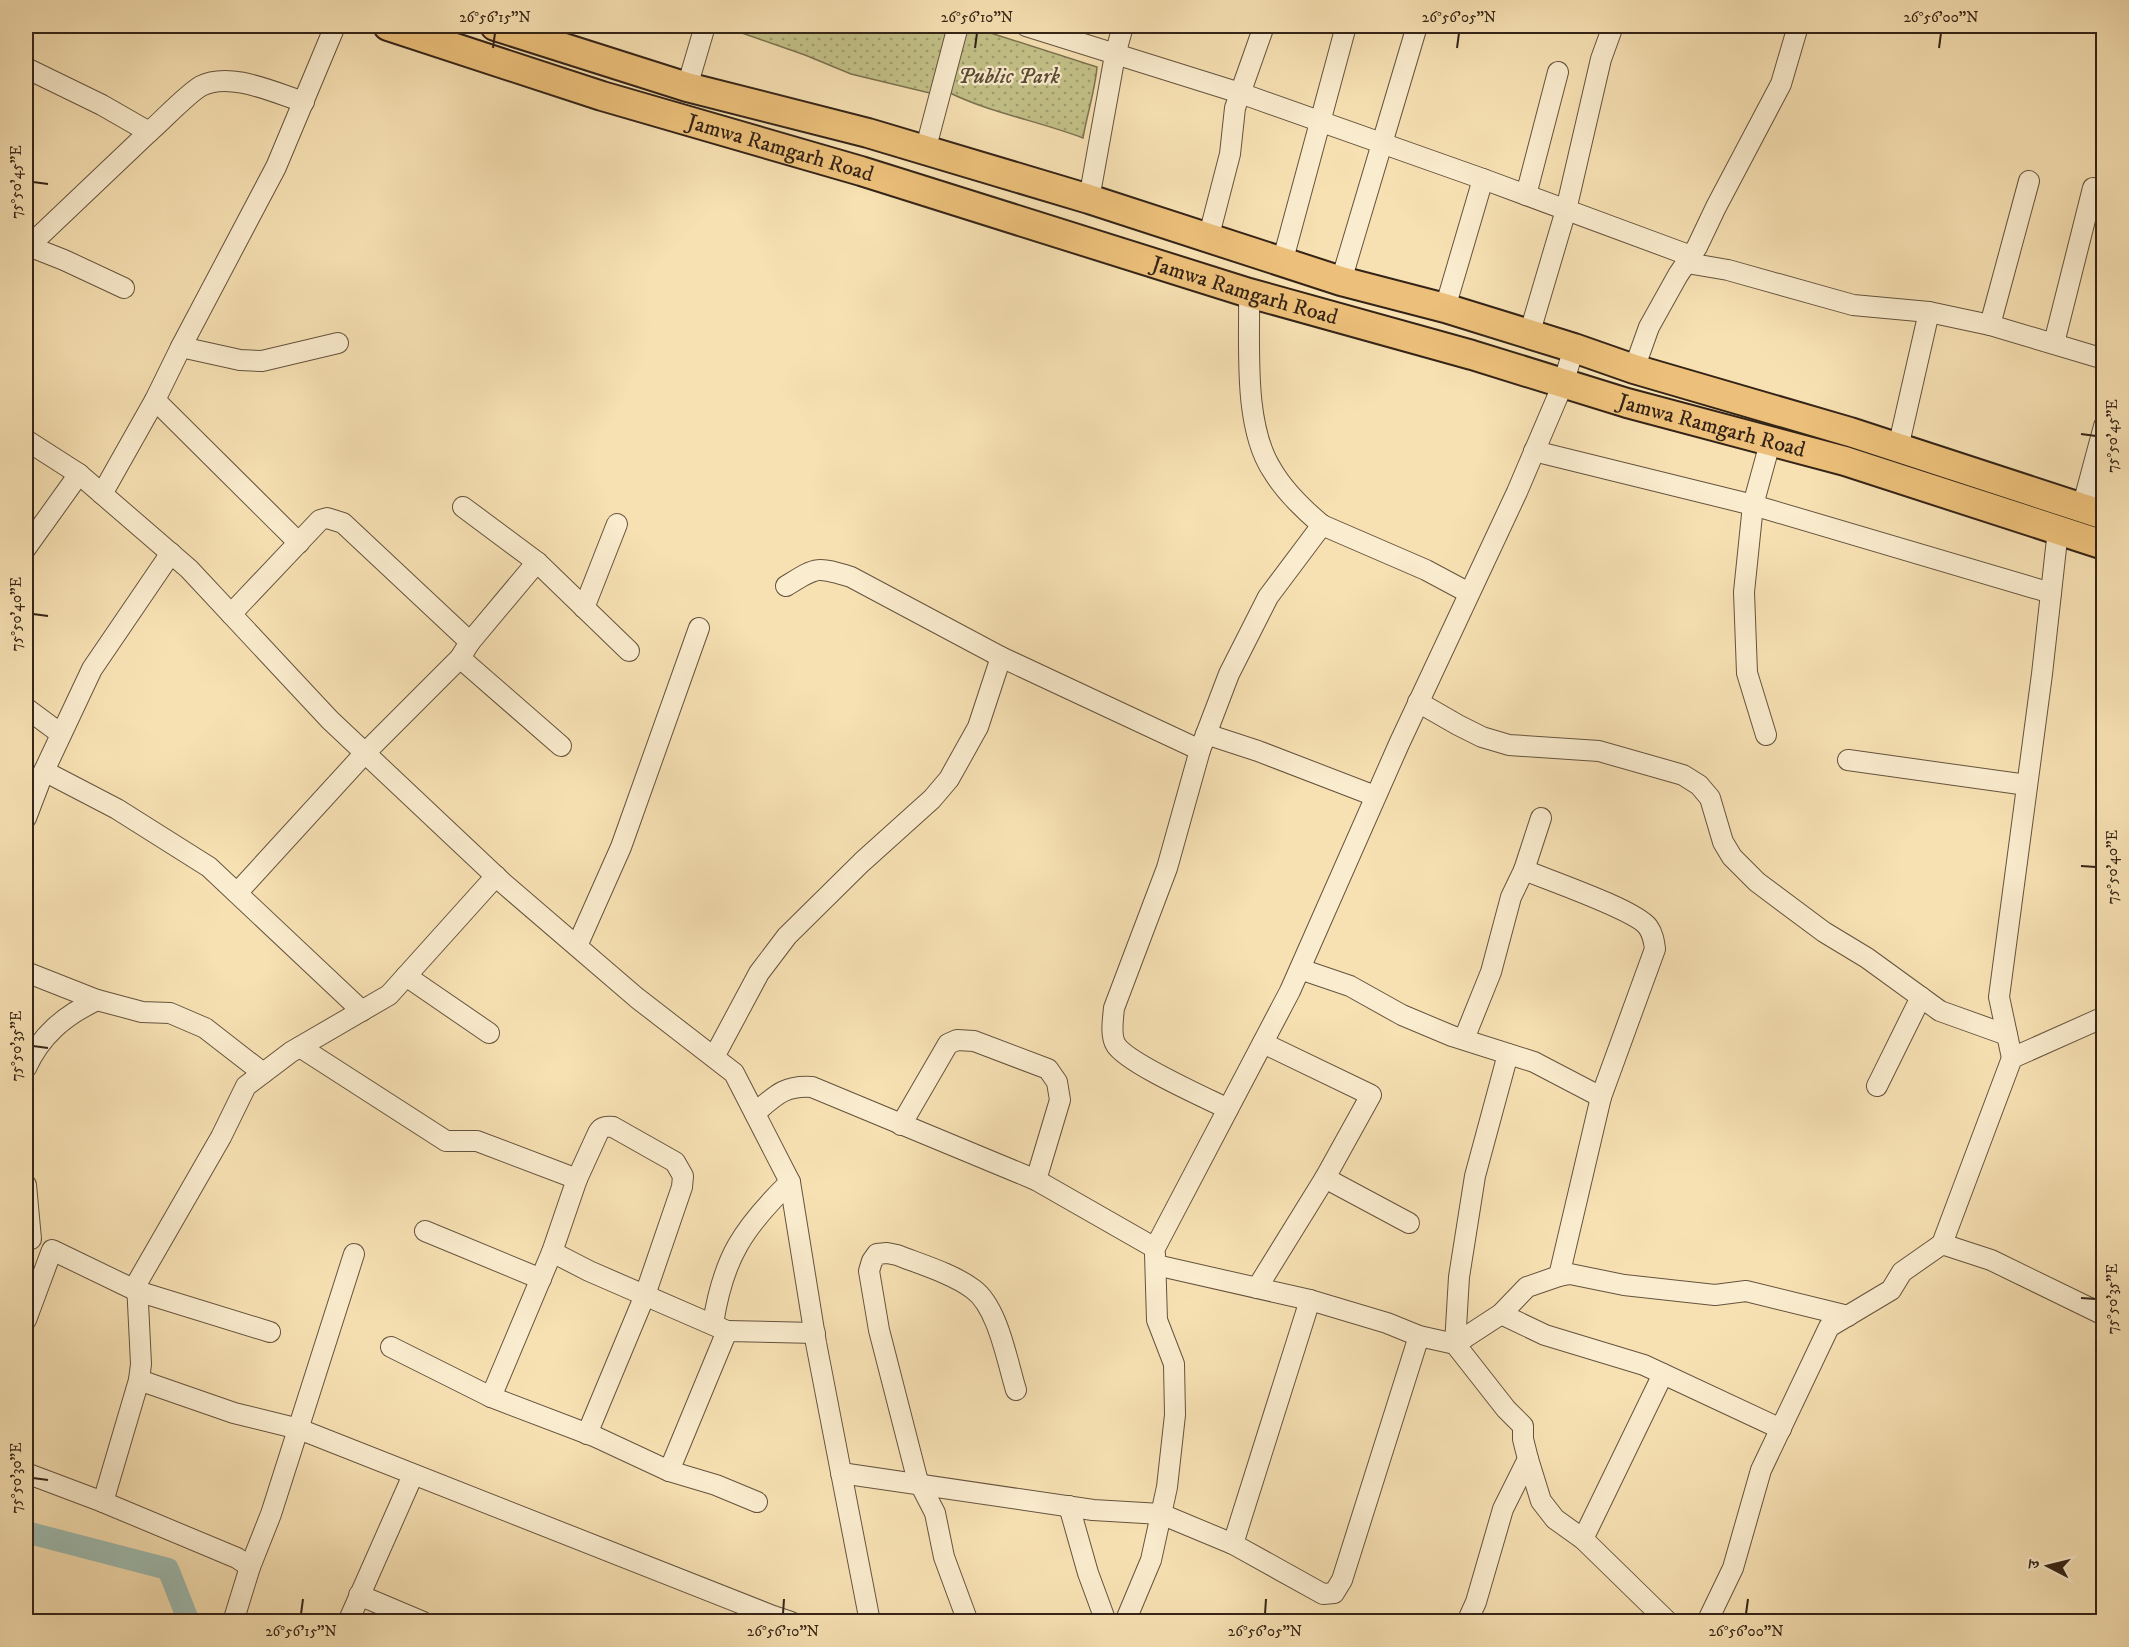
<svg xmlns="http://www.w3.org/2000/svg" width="2129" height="1647" viewBox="0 0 2129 1647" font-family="'IM FELL DW Pica','Noto Serif Devanagari',serif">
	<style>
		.park { fill: url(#park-dots); stroke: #7c7250; stroke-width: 1.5 }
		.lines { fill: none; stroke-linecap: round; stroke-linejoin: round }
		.canal { stroke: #9ebcb1; stroke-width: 22 }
		.minor-casing { stroke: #65533e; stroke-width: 22 }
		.highway-casing { stroke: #342417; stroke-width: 32 }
		.minor { stroke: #faecce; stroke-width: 20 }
		.highway { stroke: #ecc07a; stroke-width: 28 }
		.ticks { fill: none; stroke: #342417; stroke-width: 2 }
		.labels { text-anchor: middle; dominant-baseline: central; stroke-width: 4.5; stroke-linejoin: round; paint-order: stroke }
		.park-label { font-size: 22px; font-style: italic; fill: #584b33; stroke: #faecce }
		.street-label { font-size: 22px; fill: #342417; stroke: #faecce }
		.neatline { fill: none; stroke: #342417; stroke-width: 2 }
		.ticks-label { font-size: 15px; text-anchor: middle; fill: #342417 }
	</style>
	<defs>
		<pattern id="park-dots" width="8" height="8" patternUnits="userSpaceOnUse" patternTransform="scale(1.5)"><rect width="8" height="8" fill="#c3c188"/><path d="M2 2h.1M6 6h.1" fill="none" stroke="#9f9d6e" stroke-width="1.8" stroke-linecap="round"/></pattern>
	</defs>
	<rect width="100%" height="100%" fill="#f7e1b3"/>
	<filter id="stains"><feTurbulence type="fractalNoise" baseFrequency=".00333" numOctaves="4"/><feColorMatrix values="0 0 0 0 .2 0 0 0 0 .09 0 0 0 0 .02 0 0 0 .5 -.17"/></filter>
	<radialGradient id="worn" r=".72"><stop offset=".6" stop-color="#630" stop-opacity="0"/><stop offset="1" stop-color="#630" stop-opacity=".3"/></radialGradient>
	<path class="park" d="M722 26H969L1097 67C1095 91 1087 114 1083 138 1039 121 990 113 948 92L938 95 851 74 805 55Z"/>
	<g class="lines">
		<path class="canal" d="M26 1532 168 1569 189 1622"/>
		<defs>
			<g id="minor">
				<path d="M1026 26 1240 93 1483 179 1691 256"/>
				<path d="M26 68 102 105 149 132 29 246"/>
				<path d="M687 87 705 26"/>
				<path d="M149 132C162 121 187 94 201 86 230 71 275 93 304 102"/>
				<path d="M925 151 958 26"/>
				<path d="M1526 195 1558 72"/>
				<path d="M1089 199 1115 55 1123 26"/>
				<path d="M1208 239 1230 154 1235 108 1264 26"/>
				<path d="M26 245 64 260 124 288"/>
				<path d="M1282 263 1346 26"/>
				<path d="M1687 263 1728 270 1853 305 1929 312 1990 325 2104 359"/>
				<path d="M1341 281 1417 26"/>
				<path d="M1249 293C1250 346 1243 425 1272 470 1285 492 1303 509 1322 525"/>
				<path d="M1445 308 1483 179"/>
				<path d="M1990 325 2029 181"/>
				<path d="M1529 335 1566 210 1601 59 1613 26"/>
				<path d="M2054 343 2093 188"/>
				<path d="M181 347 240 360 262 361 338 343"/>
				<path d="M1634 369 1649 327 1678 275 1697 247 1716 207 1781 84 1798 26"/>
				<path d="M155 400 299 543"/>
				<path d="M26 440 79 474 189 569 330 720 502 882 637 998 734 1073 790 1182 816 1343 870 1622"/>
				<path d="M1898 448 1929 312"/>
				<path d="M1534 451 1753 505 2051 593"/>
				<path d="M102 494 155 400 181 347 276 167 335 26"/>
				<path d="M463 507 537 562 629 651"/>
				<path d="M2082 508 2104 426"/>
				<path d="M26 548 79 474"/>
				<path d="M786 586C817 567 816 566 851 577L1001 657 1200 750"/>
				<path d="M584 608 617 524"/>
				<path d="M231 614 320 520 327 518 343 523 470 642 460 658 365 753 237 893"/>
				<path d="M470 642 537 562"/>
				<path d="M460 658 561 746"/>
				<path d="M1418 702 1458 725 1482 737 1509 745 1599 751 1683 775 1699 785 1710 798 1723 842 1732 857 1757 882 1824 932 1867 958 1940 1011 2007 1035"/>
				<path d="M26 708 61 734"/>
				<path d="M1206 734 1258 751 1375 796"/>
				<path d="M1766 735 1747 673 1744 592 1753 505 1770 443"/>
				<path d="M1848 760 2027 785"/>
				<path d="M44 771 117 809 209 867 362 1011"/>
				<path d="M26 818 44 771 92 669 171 553"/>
				<path d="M577 946 621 847 699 628"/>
				<path d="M1300 969 1350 986 1402 1015 1452 1036 1534 1062 1601 1097 1655 949C1654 941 1653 934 1648 927 1636 910 1548 880 1524 870"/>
				<path d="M26 972 97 1000 142 1012 170 1013 205 1028 263 1073"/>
				<path d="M406 976 489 1033"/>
				<path d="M1464 1039 1491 972 1511 897 1524 870 1541 818"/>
				<path d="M300 1047 446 1141H477L577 1179 552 1252 491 1397"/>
				<path d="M714 1057 759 973 787 936 862 862 932 799 949 779 978 727 1001 657"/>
				<path d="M2012 1058 1999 997 2042 674 2058 530"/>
				<path d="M26 1068C41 1035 64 1016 97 1000"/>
				<path d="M1877 1086 1921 997"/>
				<path d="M1228 1109C1206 1098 1127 1063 1116 1045 1110 1036 1113 1019 1114 1008L1167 868 1200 750 1229 674 1268 597 1322 525 1426 570 1469 593"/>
				<path d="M755 1113C775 1096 784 1085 812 1087L1036 1180 1155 1248 1290 991 1399 744 1517 492 1563 384 1574 348"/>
				<path d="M901 1125 948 1044 957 1040 974 1041 1048 1069 1057 1082 1060 1100 1036 1180"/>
				<path d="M1325 1178 1409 1223"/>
				<path d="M577 1179 598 1133C601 1127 606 1126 613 1127L675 1162 683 1176 682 1187 645 1295 587 1434"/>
				<path d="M26 1185 31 1239"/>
				<path d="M425 1231 541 1279"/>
				<path d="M1942 1244 2012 1058 2104 1017"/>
				<path d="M552 1252 589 1271 727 1331"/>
				<path d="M1156 1265 1310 1300 1387 1323 1419 1336 1455 1344 1459 1277 1475 1176 1508 1054"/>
				<path d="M1559 1276 1601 1097"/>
				<path d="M1257 1288 1325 1178 1371 1095 1263 1043"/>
				<path d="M1501 1314 1545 1335 1644 1365 1781 1429"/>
				<path d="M26 1320 52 1250 137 1291 270 1332"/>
				<path d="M713 1324C723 1258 743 1228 790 1182"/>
				<path d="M391 1347 491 1397 596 1437 669 1471 716 1485 757 1502"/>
				<path d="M139 1380 141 1364 137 1283 221 1137 246 1086 291 1052 389 995 496 876"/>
				<path d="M1528 1459 1541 1501 1555 1519 1583 1539 1668 1622"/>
				<path d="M669 1471 727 1331 815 1333"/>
				<path d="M26 1473 103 1502 237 1558 250 1567 233 1622"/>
				<path d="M841 1473 1093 1510 1161 1514 1233 1544 1323 1594 1334 1593 1342 1580 1419 1336"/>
				<path d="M103 1502 139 1380 234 1413 299 1429 773 1616 791 1622"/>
				<path d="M1069 1506 1088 1573 1106 1622"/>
				<path d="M1583 1539 1663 1374"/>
				<path d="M1233 1544 1310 1300"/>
				<path d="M250 1567 271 1514 354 1254"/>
				<path d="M359 1595 423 1622"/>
				<path d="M348 1622 413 1475"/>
				<path d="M968 1622 944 1557 935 1513 917 1478 879 1330 869 1271 872 1261 877 1254 887 1253 897 1255C920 1264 953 1274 973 1289 998 1307 1007 1361 1016 1390"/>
				<path d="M1125 1622 1151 1560 1167 1487 1175 1415 1174 1364 1157 1320 1155 1254"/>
				<path d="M1467 1622 1476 1602 1503 1509 1528 1459 1523 1439V1426L1506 1409 1455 1344 1501 1314 1527 1287 1559 1276 1570 1274 1624 1285 1715 1295 1746 1291 1848 1316"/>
				<path d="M1707 1622 1733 1568 1761 1470 1829 1327 1891 1290 1902 1272 1942 1244 1991 1260 2104 1315"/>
			</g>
			<g id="highway">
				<path id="s1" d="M388 26 602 96 861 171 1249 293 1472 355 1627 403 1845 461 2104 545"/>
				<path d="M495 26 687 87 868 133 1089 199 1341 281 1445 308 1574 348 1634 369 1850 432 2104 515"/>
			</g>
		</defs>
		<use href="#minor" class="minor-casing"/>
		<use href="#highway" class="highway-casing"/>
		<use href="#minor" class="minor"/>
		<use href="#highway" class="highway"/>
	</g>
	<path class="ticks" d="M493 48 495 33M975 48 977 33M1457 48 1459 33M1939 48 1941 33M33 182 48 184M2081 434 2096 436M33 614 48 616M2081 866 2096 867M33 1046 48 1048M2081 1298 2096 1299M33 1478 48 1480M301 1614 303 1599M783 1614 784 1599M1265 1614 1266 1599M1746 1614 1748 1599"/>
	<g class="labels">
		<g class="park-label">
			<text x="1009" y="76">Public Park</text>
		</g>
		<g class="street-label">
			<text stroke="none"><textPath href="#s1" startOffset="411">Jamwa Ramgarh Road</textPath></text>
			<text stroke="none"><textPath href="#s1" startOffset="897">Jamwa Ramgarh Road</textPath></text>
			<text stroke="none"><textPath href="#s1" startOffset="1383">Jamwa Ramgarh Road</textPath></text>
		</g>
	</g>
	<rect width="2129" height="1647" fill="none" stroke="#f7e1b3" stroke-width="66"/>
	<g transform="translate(2048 1566) rotate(277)" stroke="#faecce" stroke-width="4.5" paint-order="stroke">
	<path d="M0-4.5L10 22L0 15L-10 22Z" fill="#342417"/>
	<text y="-9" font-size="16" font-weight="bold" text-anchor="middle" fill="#342417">उ</text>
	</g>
	<rect x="33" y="33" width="2063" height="1581" class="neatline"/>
	<g class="ticks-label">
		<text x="495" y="22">26°56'15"N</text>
		<text x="977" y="22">26°56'10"N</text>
		<text x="1459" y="22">26°56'05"N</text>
		<text x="1941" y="22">26°56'00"N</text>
		<text transform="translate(16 182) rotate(-90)" y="5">75°50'45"E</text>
		<text transform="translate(2112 436) rotate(-90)" y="5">75°50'45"E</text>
		<text transform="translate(16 614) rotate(-90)" y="5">75°50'40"E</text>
		<text transform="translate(2112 867) rotate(-90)" y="5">75°50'40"E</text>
		<text transform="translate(16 1046) rotate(-90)" y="5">75°50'35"E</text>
		<text transform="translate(2112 1299) rotate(-90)" y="5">75°50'35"E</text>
		<text transform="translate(16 1478) rotate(-90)" y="5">75°50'30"E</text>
		<text x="301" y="1636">26°56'15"N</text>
		<text x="783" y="1636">26°56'10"N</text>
		<text x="1265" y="1636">26°56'05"N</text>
		<text x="1746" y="1636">26°56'00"N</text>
	</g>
	<rect width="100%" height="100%" filter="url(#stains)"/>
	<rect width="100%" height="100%" fill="url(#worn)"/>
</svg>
